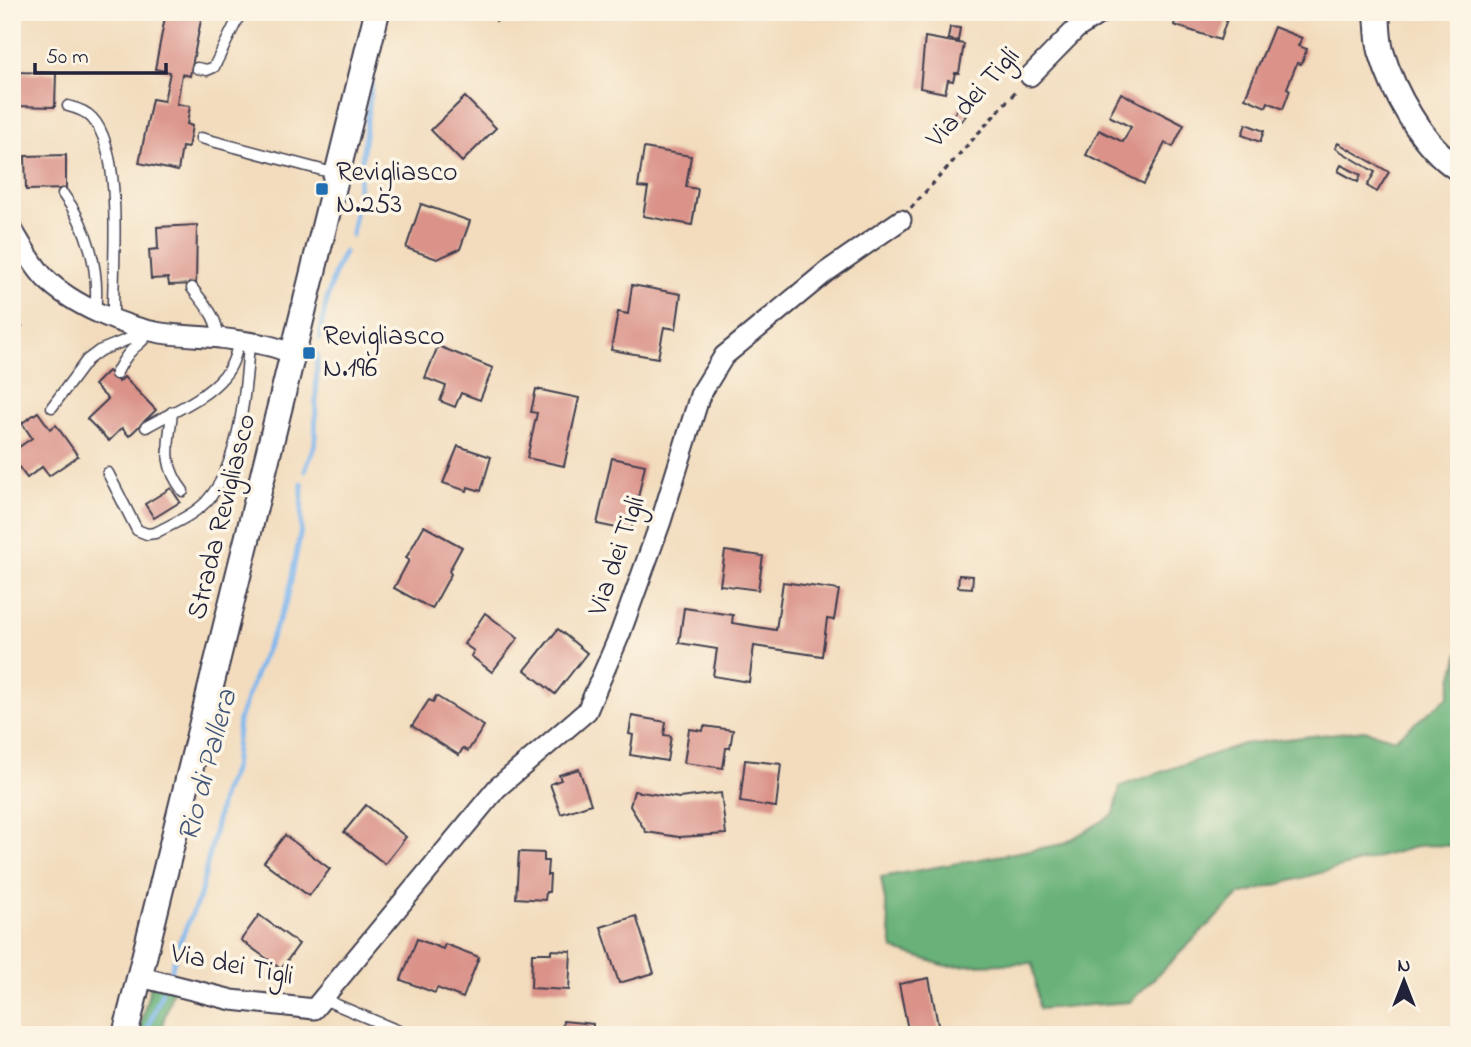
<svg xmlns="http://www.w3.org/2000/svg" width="1471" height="1047" viewBox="0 0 1471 1047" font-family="'Indie Flower',sans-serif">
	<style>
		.forest { fill: #68b178; stroke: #456a5a; stroke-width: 2 }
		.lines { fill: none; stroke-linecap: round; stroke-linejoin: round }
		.stream { stroke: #7db6ee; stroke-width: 5 }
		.building { fill: #da9289 }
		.service-casing { stroke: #413e4e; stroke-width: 13 }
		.minor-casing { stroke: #413e4e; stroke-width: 23 }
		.tertiary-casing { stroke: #413e4e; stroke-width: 28 }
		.path { stroke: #413e4e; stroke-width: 3.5; stroke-dasharray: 5 5; stroke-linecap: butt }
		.service { stroke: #fff; stroke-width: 10 }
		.minor { stroke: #fff; stroke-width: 19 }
		.tertiary { stroke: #fff; stroke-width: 24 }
		.poi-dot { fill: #1f6fb2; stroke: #fcf5e5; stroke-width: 2.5 }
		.labels { text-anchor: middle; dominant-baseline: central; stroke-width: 7; stroke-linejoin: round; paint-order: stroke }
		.street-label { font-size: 28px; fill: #22223b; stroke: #fcf5e5 }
		.poi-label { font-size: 28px; fill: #22223b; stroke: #fcf5e5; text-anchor: start }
		.water-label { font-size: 30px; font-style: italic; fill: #42567a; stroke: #fcf5e5 }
	</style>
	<rect width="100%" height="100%" fill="#fcf5e5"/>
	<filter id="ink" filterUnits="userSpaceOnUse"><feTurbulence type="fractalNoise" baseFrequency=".0143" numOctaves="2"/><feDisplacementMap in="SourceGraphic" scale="14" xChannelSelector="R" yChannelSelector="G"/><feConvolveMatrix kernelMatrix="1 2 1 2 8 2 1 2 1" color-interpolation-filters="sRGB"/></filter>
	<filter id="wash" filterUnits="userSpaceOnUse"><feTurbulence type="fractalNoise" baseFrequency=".00686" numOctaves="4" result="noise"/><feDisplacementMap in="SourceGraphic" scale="28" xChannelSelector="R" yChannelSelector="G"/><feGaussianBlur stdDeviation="1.57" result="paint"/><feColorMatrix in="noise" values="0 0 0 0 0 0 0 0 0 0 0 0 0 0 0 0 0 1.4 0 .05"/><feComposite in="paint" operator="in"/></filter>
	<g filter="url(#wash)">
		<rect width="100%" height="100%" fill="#f2dcbd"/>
		<g class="forest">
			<path d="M1459 652V846L1423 845 1239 895 1130 1002 1039 1009 1033 963 946 966 893 949 881 877 1063 844 1114 814 1120 786 1243 744 1364 730 1395 739 1448 697Z"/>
			<path d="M151 984 173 990 159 1035H138Z"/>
		</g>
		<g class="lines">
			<g class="stream">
				<path d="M352 235 372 82"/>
				<path d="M320 338C324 308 330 279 344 252"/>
				<path d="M305 471 315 444 317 354"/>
				<path d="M169 977 180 941 200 896 223 793 234 769 239 719 256 673 287 601 301 530 302 483"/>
				<path d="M145 1035 162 992"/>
			</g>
		</g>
		<g id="blocks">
			<g class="building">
				<path d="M166 12 202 15 190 76 182 74 177 104 190 106 187 124 192 126 188 148 182 147 178 171 139 163 152 99 164 101 170 72 155 69Z"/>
				<path d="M493 12H522V13L496 21Z"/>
				<path d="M1178 12H1222L1228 16 1220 40 1174 25Z"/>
				<path d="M950 27 960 28 958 41 948 39Z"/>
				<path d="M1274 27 1302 38 1298 46 1307 49 1301 64 1297 63 1287 88 1290 90 1283 109 1268 102 1266 107 1245 98Z"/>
				<path d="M925 37 964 44 959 73H955L953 81 948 80 945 93 920 88Z"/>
				<path d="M14 72 56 73 55 107 14 106Z"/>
				<path d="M1121 93 1184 125 1173 147 1165 143 1144 184 1086 155 1099 130 1123 142 1131 127 1109 116Z"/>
				<path d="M465 97 496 128 462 162 431 130Z"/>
				<path d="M960 105 969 111 962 121 953 116Z"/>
				<path d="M1246 124 1264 131 1260 142 1242 135Z"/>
				<path d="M1338 143 1389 172 1377 192 1367 186 1375 172 1335 148Z"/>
				<path d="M644 148 691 156 686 187 698 189 692 225 643 216 648 188 638 187Z"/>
				<path d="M66 155V189L26 190 25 156Z"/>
				<path d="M1341 165 1361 175 1358 182 1338 171Z"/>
				<path d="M421 204 470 221 460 249 437 259 406 248Z"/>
				<path d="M197 225 196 284 169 285 168 278 151 279 149 250 158 249 157 227Z"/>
				<path d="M632 285 681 294 676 329 664 327 658 358 611 350 618 312 628 314Z"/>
				<path d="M12 309 22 326 12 331Z"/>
				<path d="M438 346 493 368 480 400 461 393 455 407 440 401 446 386 425 378Z"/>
				<path d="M108 371 119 382 124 377 156 410 129 436 122 428 109 441 87 419 108 399 94 385Z"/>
				<path d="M536 389 579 398 564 466 527 458 537 413 531 412Z"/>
				<path d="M38 412 50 429 56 425 78 456 49 476 42 467 27 478 12 458V452L32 438 22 423Z"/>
				<path d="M458 446 491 457 481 491 468 487 467 491 443 483Z"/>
				<path d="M612 458 645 465 631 531 597 524Z"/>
				<path d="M171 488 180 502 154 518 145 504Z"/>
				<path d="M424 526 462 547 449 571 451 574 432 609 394 588 409 560 406 558Z"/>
				<path d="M725 551 763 556 758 590 720 585Z"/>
				<path d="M959 575 973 576 972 588 958 587Z"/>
				<path d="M783 582 839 590 834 620 827 619 822 656 754 646 749 682 713 676 717 649 679 643 684 608 733 615 732 623 776 630Z"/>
				<path d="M485 613 518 638 492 672 471 656 474 651 464 644Z"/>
				<path d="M558 629 587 653 555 694 525 670Z"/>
				<path d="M436 696 484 726 468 751 463 748 459 755 412 726 429 700 433 702Z"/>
				<path d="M632 716 666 722 664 735 671 736 667 761 630 755 633 735 629 734Z"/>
				<path d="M704 726 733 730 730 748H726L723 768 684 763 689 729 703 731Z"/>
				<path d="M745 760 781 764 776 807 740 802Z"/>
				<path d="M579 769 591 804 561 814 550 784 561 780 559 775Z"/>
				<path d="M634 791 679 798 721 793 726 834 679 837 646 832 630 806Z"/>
				<path d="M366 805 406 837 385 864 344 832Z"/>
				<path d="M285 835 330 869 309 896 264 862Z"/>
				<path d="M519 852 544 853V861H548L547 875H550L549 892H546L545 900 516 898Z"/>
				<path d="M259 915 299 944 281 969 241 940Z"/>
				<path d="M636 916 654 973 619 983 601 927Z"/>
				<path d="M417 939 443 949 445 944 479 957 463 998 437 988 435 993 401 980Z"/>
				<path d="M551 950 571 951 569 990 531 988 532 953H551Z"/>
				<path d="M929 978 939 1030 909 1035 899 984Z"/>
				<path d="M563 1021 593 1024 592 1035H562Z"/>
			</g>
		</g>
	</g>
	<g filter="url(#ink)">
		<use href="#blocks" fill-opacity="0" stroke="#413e4e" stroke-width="2"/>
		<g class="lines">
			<defs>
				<g id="service">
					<path d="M197 68 207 70 214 67 241 12"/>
					<path d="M68 106C76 108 86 111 92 118 125 153 112 270 113 318"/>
					<path d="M201 138 337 174"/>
					<path d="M63 194C88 227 100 270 95 311"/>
					<path d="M192 288C204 304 218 317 218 338"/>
					<path d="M116 374C120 366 124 359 129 353 138 342 142 345 149 331"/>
					<path d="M52 407 87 360 99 351 146 332"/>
					<path d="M172 412C169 445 161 462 183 491"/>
					<path d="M146 427C172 412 205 399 224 376 233 366 236 353 239 341"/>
					<path d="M108 473 137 530 147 534 155 533C172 524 192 516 206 502 240 466 246 389 249 342"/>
					<path d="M323 999 408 1035"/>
				</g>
				<g id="minor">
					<path d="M1030 76 1076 29 1102 12"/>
					<path d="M12 229C22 246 32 264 45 278 72 305 124 327 161 333 181 336 201 336 220 338 245 342 271 343 294 355"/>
					<path d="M141 977 232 1000 314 1009 497 788 587 711 620 634 661 521 700 395 724 356 826 272 901 220"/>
				</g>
				<g id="tertiary">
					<path d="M1377 12C1378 25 1378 39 1381 51 1393 92 1422 146 1459 169"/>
					<path d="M125 1035 377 12"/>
				</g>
			</defs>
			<use href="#service" class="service-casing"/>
			<use href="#minor" class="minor-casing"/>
			<use href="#tertiary" class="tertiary-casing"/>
			<path class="path" d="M911 208 1018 89"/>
			<use href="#service" class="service"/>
			<use href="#minor" class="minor"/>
			<use href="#tertiary" class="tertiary"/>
		</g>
	</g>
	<g class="poi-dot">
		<rect x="315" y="182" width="14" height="14" rx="3.5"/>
		<rect x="302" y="346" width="14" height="14" rx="3.5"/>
	</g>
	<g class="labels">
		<g class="street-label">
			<text transform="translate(974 98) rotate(-48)">Via dei Tigli</text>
			<text transform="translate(223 517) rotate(-76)">Strada Revigliasco</text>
			<text transform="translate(618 556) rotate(-71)">Via dei Tigli</text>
			<text transform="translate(232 966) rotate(11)">Via dei Tigli</text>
		</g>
		<g class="poi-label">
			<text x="336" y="173">Revigliasco<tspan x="336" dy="32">N.253</tspan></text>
			<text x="323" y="337">Revigliasco<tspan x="323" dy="32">N.196</tspan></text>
		</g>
		<g class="water-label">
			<text transform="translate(209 766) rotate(-75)">Rio di Pallera</text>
		</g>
	</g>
	<rect width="1471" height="1047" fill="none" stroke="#fcf5e5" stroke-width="42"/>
	<g transform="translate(1404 981)" stroke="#fcf5e5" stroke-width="5" paint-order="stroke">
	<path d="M0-5L12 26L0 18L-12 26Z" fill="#22223b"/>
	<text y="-10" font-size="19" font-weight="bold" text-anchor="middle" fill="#22223b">N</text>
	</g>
	<path d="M35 63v10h131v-10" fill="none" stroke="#22223b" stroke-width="3.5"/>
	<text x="46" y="63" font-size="21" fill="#22223b" stroke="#fcf5e5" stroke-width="5" paint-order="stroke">50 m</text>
</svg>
